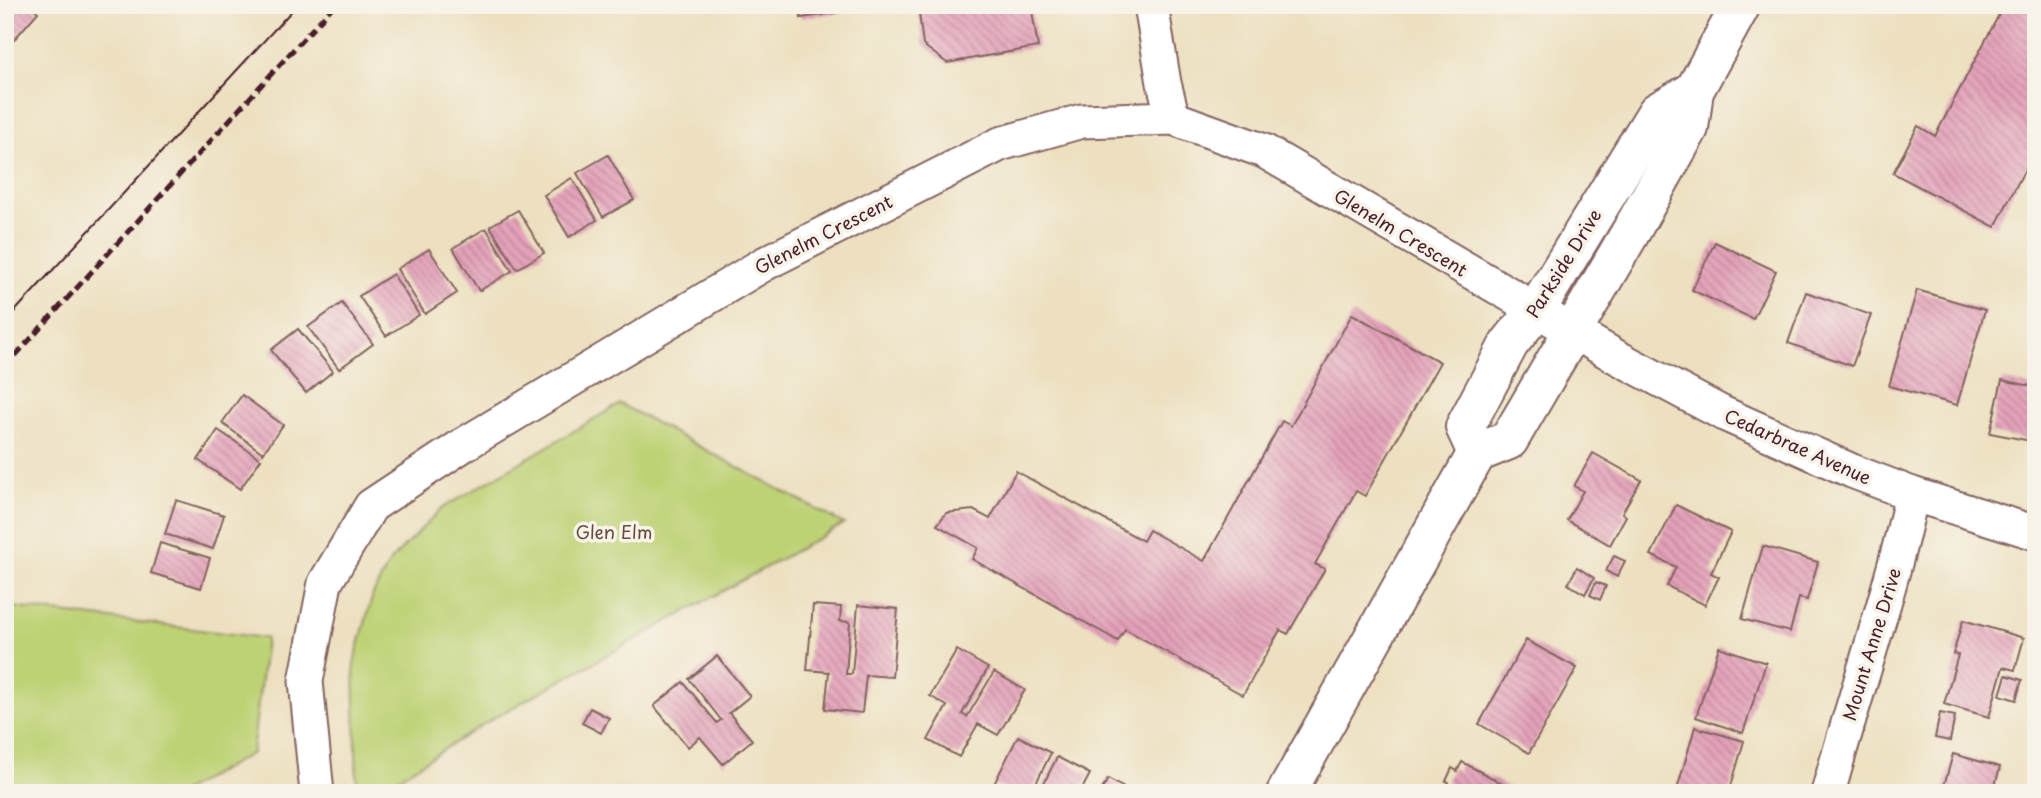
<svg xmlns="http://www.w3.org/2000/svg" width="2041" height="798" viewBox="0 0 2041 798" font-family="'Playpen Sans',sans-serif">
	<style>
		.green { fill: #bdd275; stroke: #847850; stroke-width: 2 }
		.building { fill: url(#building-back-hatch) }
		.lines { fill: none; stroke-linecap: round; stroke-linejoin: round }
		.street-casing { stroke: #83635f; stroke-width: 37 }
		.secondary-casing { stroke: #83635f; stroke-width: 42 }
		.street { stroke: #fff; stroke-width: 33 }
		.secondary { stroke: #fff; stroke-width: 38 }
		.tram { stroke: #4a1f2b; stroke-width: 2 }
		.rail { stroke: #4a1f2b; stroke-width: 5; stroke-dasharray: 10 5; stroke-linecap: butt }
		.labels { text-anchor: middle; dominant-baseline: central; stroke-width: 7; stroke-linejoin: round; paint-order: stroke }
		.street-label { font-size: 18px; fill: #4a1f2b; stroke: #f7f3e8 }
		.park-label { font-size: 18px; fill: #674c3e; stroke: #f7f3e8 }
	</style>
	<defs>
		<pattern id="building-back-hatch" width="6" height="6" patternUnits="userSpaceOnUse" patternTransform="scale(1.75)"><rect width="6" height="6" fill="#e4a2ba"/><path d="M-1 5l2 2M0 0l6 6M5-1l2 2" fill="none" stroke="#bb8397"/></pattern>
	</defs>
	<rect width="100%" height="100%" fill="#f7f3e8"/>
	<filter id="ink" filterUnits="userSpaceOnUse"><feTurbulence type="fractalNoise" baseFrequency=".0143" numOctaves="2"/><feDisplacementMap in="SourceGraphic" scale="14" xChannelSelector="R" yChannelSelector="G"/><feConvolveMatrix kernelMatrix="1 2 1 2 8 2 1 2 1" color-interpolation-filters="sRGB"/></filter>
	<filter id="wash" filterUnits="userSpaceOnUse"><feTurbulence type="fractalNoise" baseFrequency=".00686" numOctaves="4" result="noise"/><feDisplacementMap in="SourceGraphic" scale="28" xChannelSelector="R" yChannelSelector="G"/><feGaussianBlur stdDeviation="1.57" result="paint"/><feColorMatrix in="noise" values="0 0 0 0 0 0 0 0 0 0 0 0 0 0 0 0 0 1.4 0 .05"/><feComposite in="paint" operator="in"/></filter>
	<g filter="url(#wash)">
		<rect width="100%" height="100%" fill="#ede0c0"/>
		<g class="green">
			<path d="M620 404 844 524 495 717 374 793H357L354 663 373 594 391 560 441 509Z"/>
			<path d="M5 606 266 638 252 753 180 793H5Z"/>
		</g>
		<g id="blocks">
			<g class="building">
				<path d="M5 5H30L38 12 5 50Z"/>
				<path d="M799 5H842L843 12 801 18Z"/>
				<path d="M918 5H1031L1038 47 947 63 923 45Z"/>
				<path d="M2004 5H2036V148L1995 227 1893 173 1918 126 1935 136Z"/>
				<path d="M608 155 634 200 603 217 577 173Z"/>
				<path d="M572 178 597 220 569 237 544 195Z"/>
				<path d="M518 210 544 253 517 269 490 226Z"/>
				<path d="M486 228 512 271 479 291 453 248Z"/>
				<path d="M1715 242 1776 271 1753 319 1692 290Z"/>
				<path d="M429 249 457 293 425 314 397 269Z"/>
				<path d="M393 274 419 315 386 336 359 296Z"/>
				<path d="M1917 290 1985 310 1957 405 1889 386Z"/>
				<path d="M1806 292 1871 315 1852 366 1788 343Z"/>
				<path d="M342 303 373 344 339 369 308 327Z"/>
				<path d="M1352 314 1440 362 1365 496 1356 491 1315 564 1325 569 1288 634 1280 630 1243 695 1125 629 1118 641 972 559 978 548 937 525 946 513 973 510 990 519 1016 471 1143 541 1149 530 1204 561 1282 421 1291 426Z"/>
				<path d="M298 329 333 371 306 393 271 350Z"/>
				<path d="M2002 380 2036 387V442L1990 433Z"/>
				<path d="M242 395 283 425 263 453 222 423Z"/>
				<path d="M218 430 261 459 240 489 198 460Z"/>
				<path d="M1593 453 1641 480 1622 513 1626 516 1610 545 1567 520 1583 491 1574 486Z"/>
				<path d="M176 500 224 515 213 549 165 534Z"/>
				<path d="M1676 505 1731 532 1711 573 1719 577 1705 605 1667 586 1676 567 1651 555Z"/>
				<path d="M160 543 210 558 201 588 151 573Z"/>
				<path d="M1763 546 1818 562 1807 600 1799 598 1790 632 1742 619Z"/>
				<path d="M1614 556 1625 561 1617 577 1606 571Z"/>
				<path d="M1577 567 1594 578 1585 594 1568 584Z"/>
				<path d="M1596 582 1606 586 1600 600 1590 595Z"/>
				<path d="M813 605 841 607 840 621 850 622 846 674H852L858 605 898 609 892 677 866 675 862 713 825 709 829 672 807 670Z"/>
				<path d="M1963 620 2024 638 2015 670 2003 667 1989 717 1944 704 1958 655 1953 654Z"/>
				<path d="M1526 640 1577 668 1529 753 1479 724Z"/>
				<path d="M1719 647 1766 663 1743 733 1696 717Z"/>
				<path d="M957 650 988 668 962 714 967 717 994 672 1025 690 998 735 978 724 959 757 928 740 947 706 930 696Z"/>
				<path d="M717 656 750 696 729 713 752 740 723 764 700 737 688 747 654 706 683 682 717 723 721 720 689 679Z"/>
				<path d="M2006 675 2022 680 2016 700 2000 695Z"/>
				<path d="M590 708 609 718 601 733 582 723Z"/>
				<path d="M1940 713 1955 716 1950 741 1935 738Z"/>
				<path d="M1695 727 1744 741 1729 793H1676Z"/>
				<path d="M1018 736 1051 753 1031 793H1009L994 784Z"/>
				<path d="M1953 754 2000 767 1993 793H1942Z"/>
				<path d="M1057 757 1090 774 1080 793H1039Z"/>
				<path d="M1462 762 1511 788 1508 793H1444L1449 782 1446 781 1452 768 1457 771Z"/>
				<path d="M1108 779 1133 793H1100Z"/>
			</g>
		</g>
	</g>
	<g filter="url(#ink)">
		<use href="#blocks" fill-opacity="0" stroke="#83635f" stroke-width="2"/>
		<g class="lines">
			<defs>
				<g id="street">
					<path d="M1151 5 1164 83 1173 118"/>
					<path d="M317 793 306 681 325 583 371 506 463 445 764 264 1000 144 1082 121 1173 118 1264 151 1615 356 1722 413 1852 471 1912 494 2036 533"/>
					<path d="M1828 793C1855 693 1890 596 1912 494"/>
				</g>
				<g id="secondary">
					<path d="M1477 453 1465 427 1509 344 1536 310 1657 112 1694 91"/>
					<path d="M1286 793 1477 453 1509 440 1633 228 1689 128 1694 91 1741 5"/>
				</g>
			</defs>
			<use href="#street" class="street-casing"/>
			<use href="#secondary" class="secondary-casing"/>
			<use href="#street" class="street"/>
			<use href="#secondary" class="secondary"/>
			<path class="tram" d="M5 322 297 5"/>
			<path class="rail" d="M5 367 334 5"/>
		</g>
	</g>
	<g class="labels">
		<g class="street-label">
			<text transform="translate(1401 232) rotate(31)">Glenelm Crescent</text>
			<text transform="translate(823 234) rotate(-27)">Glenelm Crescent</text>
			<text transform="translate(1563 263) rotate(-58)">Parkside Drive</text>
			<text transform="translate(1798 446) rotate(24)">Cedarbrae Avenue</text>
			<text transform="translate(1871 644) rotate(-73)">Mount Anne Drive</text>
		</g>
		<g class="park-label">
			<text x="614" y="531">Glen Elm</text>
		</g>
	</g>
	<rect width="2041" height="798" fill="none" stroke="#f7f3e8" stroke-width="28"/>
</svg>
